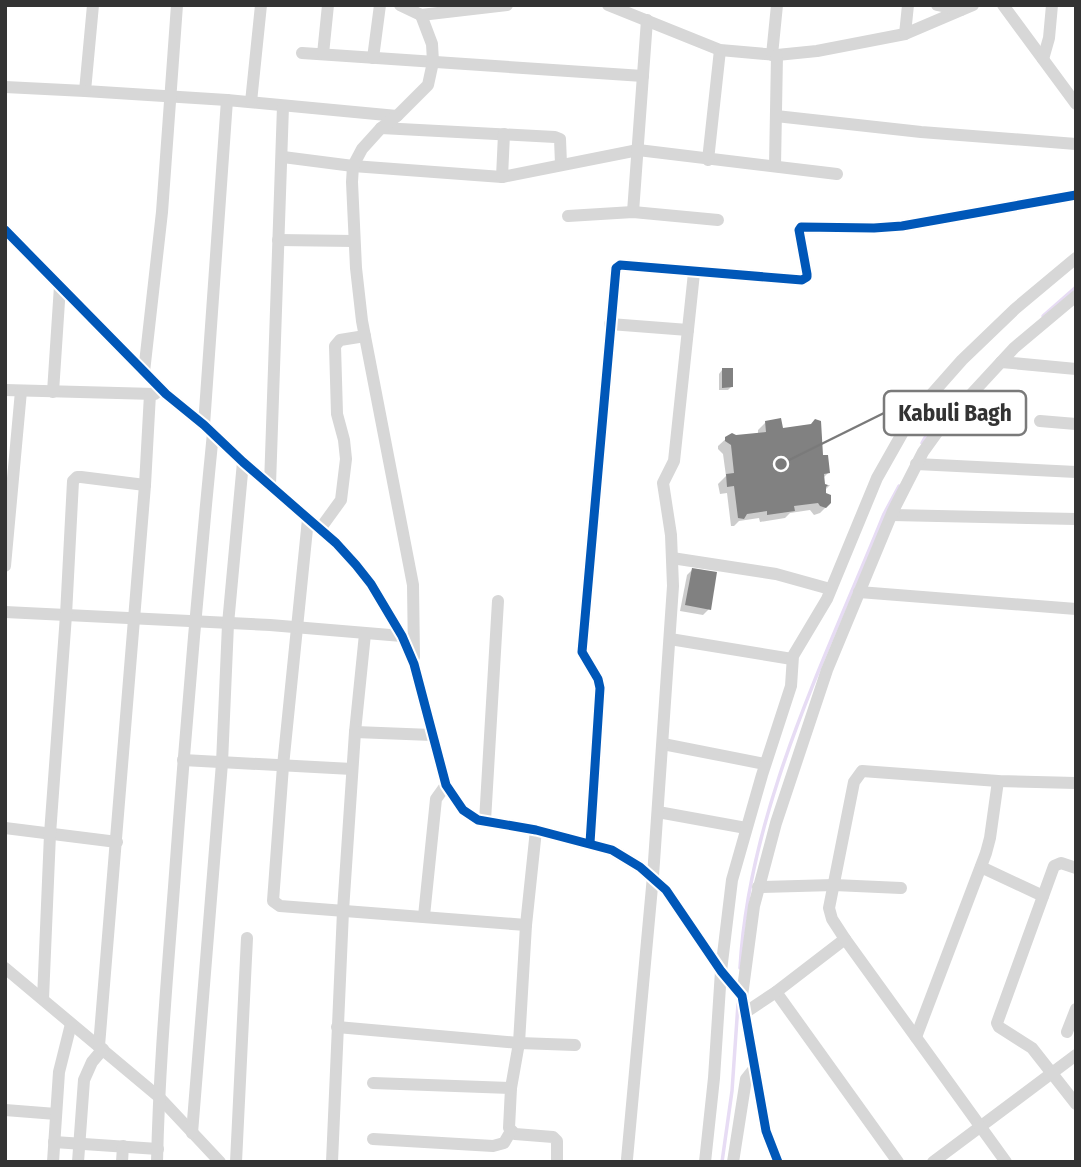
<svg xmlns="http://www.w3.org/2000/svg" width="1081" height="1167" viewBox="0 0 1081 1167" font-family="'Fira Sans Condensed',sans-serif">
	<style>
		.shadow { fill: #0003 }
		.lines { fill: none; stroke-linecap: round; stroke-linejoin: round }
		.stream { stroke: #e7dcf4; stroke-width: 3.5 }
		.building { fill: #818181 }
		.minor { stroke: #d7d7d7; stroke-width: 12 }
		.cycleway-casing { stroke: #fff; stroke-width: 13 }
		.cycleway { stroke: #0057b8; stroke-width: 9 }
		.leader { fill: none; stroke: #7a7a7a; stroke-width: 2.5 }
		.callout-dot { fill: #7a7a7a; stroke: #fff; stroke-width: 2.5 }
		.callout { fill: #fff; stroke: #7a7a7a; stroke-width: 2.5 }
		.callout-label { font-size: 23px; text-anchor: middle; font-weight: bold; fill: #333 }
	</style>
	<rect width="100%" height="100%" fill="#fff"/>
	<g class="shadow">
		<path d="M722 370 731 387 728 390H719V374Z"/>
		<path d="M766 422 781 430 822 457 828 473 823 478V485H830L824 491 828 505 820 513 814 515 810 510 790 513 785 518 760 522 759 518 739 521 734 526H731L727 493 720 494 718 484 726 476 723 454 718 449V446L729 436 758 434V430Z"/>
		<path d="M692 570 709 609 703 615 680 611 687 575Z"/>
	</g>
	<g class="lines">
		<g class="stream">
			<path d="M1043 316 1076 287"/>
			<path d="M922 443 932 425 962 395"/>
			<path d="M740 968C749 809 825 660 884 514L899 486"/>
			<path d="M722 1162 732 1091 738 1004"/>
		</g>
	</g>
	<g class="building">
		<path d="M722 368H733V387L722 388Z"/>
		<path d="M781 418 783 428 811 424 815 419 821 421 823 455H828L830 473 824 474 825 484 828 485 826 487V493L831 495V503L826 508 820 506 818 503 794 506 795 511 767 515V511L747 514 744 519 738 518 734 486 727 487 726 474 734 473 731 445 725 441V437L732 433 736 435 766 432 765 421Z"/>
		<path d="M692 568 717 572 711 610 685 605Z"/>
	</g>
	<g class="lines">
		<g class="minor">
			<path d="M93 5 85 91 227 100 397 116"/>
			<path d="M400 5 421 15 507 5"/>
			<path d="M608 5 720 50 777 55 817 51 905 34 973 5"/>
			<path d="M937 5 961 10"/>
			<path d="M1003 5 1076 104"/>
			<path d="M905 34 908 5"/>
			<path d="M302 53 643 76"/>
			<path d="M323 54 328 5"/>
			<path d="M772 55 777 5"/>
			<path d="M373 58 380 5"/>
			<path d="M1043 59 1049 38 1052 5"/>
			<path d="M5 87 85 91"/>
			<path d="M251 102 261 5"/>
			<path d="M776 116 921 132 1076 144"/>
			<path d="M381 128 555 137 560 139 561 164"/>
			<path d="M283 157 353 166 502 177 638 150 837 174"/>
			<path d="M708 160 720 50"/>
			<path d="M775 166 777 55"/>
			<path d="M502 177 504 134"/>
			<path d="M633 212 647 20"/>
			<path d="M568 216 633 212 718 220"/>
			<path d="M5 230 166 394 204 425 243 462 336 543 356 565 371 584 402 636 414 664 446 785 463 810 478 820 536 830 612 850 640 867 666 890 721 971 742 996 766 1131 778 1162"/>
			<path d="M278 240 354 241"/>
			<path d="M610 324 688 330"/>
			<path d="M1001 362 1076 369"/>
			<path d="M144 372 162 212 177 5"/>
			<path d="M5 390 155 394"/>
			<path d="M53 392 60 286"/>
			<path d="M1040 421 1076 424"/>
			<path d="M204 425 227 100"/>
			<path d="M916 464 1076 472"/>
			<path d="M270 485 283 106"/>
			<path d="M892 515 1076 519"/>
			<path d="M308 519 283 766 273 901 280 906 526 925"/>
			<path d="M320 529 341 500 346 459 344 440 337 414 335 346 340 340 365 336"/>
			<path d="M672 558 776 574 830 589"/>
			<path d="M5 566 21 391"/>
			<path d="M859 592 1076 609"/>
			<path d="M5 612 270 625 402 636"/>
			<path d="M670 639 792 659"/>
			<path d="M414 657 413 585 362 321 356 268 352 182 353 166 362 149 381 128 397 116 428 85 433 62 432 44 421 15"/>
			<path d="M355 732 365 634"/>
			<path d="M663 744 765 764"/>
			<path d="M183 760 352 769"/>
			<path d="M658 812 746 828"/>
			<path d="M485 821 498 601"/>
			<path d="M5 828 117 842"/>
			<path d="M536 830 526 925 519 1043 511 1088 509 1128 515 1134 553 1137 557 1141V1162"/>
			<path d="M590 843 600 688 598 679 582 652 616 268 620 265 802 280 807 277V274L799 230 801 227 874 228 902 226 1076 195"/>
			<path d="M981 867 1043 896"/>
			<path d="M1076 868 1061 863 1054 866 997 1023 999 1027 1032 1048 1076 1104"/>
			<path d="M758 887 834 885 901 888"/>
			<path d="M424 916 436 799 446 785"/>
			<path d="M5 968 159 1097 220 1162"/>
			<path d="M776 992 898 1162"/>
			<path d="M742 996 754 906 776 823 827 670 893 511 923 452 941 427 1014 348 1076 296"/>
			<path d="M43 999 50 834 66 615 73 481 77 477H81L145 485"/>
			<path d="M746 1012 776 992 845 939"/>
			<path d="M337 1027 519 1043 575 1045"/>
			<path d="M1067 1032 1076 1009"/>
			<path d="M916 1037 986 853 990 838 998 781"/>
			<path d="M99 1046 145 485 150 394"/>
			<path d="M373 1083 511 1088"/>
			<path d="M5 1110 56 1114"/>
			<path d="M192 1133 222 763 228 624 243 462"/>
			<path d="M373 1139 493 1146 504 1143 511 1131"/>
			<path d="M54 1142 158 1149"/>
			<path d="M627 1159 653 876 673 586 671 535 663 483 674 461 694 273"/>
			<path d="M53 1162 59 1072 71 1024"/>
			<path d="M78 1162 84 1080 92 1062 103 1049"/>
			<path d="M122 1162 123 1146"/>
			<path d="M157 1162C159 1070 167 979 174 887 185 736 198 584 213 433"/>
			<path d="M236 1162 247 938"/>
			<path d="M332 1162 343 911 355 732 432 735"/>
			<path d="M705 1162 714 1078 721 971 732 880 762 775 791 686 793 656 827 599 877 478 903 432 931 395 962 360 1015 309 1076 258"/>
			<path d="M733 1162 746 1079 754 1069"/>
			<path d="M933 1162 1076 1055"/>
			<path d="M1006 1162 845 939 832 919 829 908 854 782 862 771 998 781 1076 783"/>
		</g>
		<defs>
			<g id="cycleway">
				<path d="M5 230 166 394 204 425 243 462 336 543 356 565 371 584 402 636 414 664 446 785 463 810 478 820 536 830 612 850 640 867 666 890 721 971 742 996 766 1131 778 1162"/>
				<path d="M590 843 600 688 598 679 582 652 616 268 620 265 802 280 807 277V274L799 230 801 227 874 228 902 226 1076 195"/>
			</g>
		</defs>
		<use href="#cycleway" class="cycleway-casing"/>
		<use href="#cycleway" class="cycleway"/>
	</g>
	<path class="leader" d="M781 464L884 413"/>
	<circle class="callout-dot" cx="781" cy="464" r="7"/>
	<rect class="callout" x="884" y="391" width="142" height="44" rx="7"/>
	<g class="callout-label">
		<text x="955" y="421">Kabuli Bagh</text>
	</g>
	<rect width="1081" height="1167" fill="none" stroke="#333333" stroke-width="14"/>
</svg>
